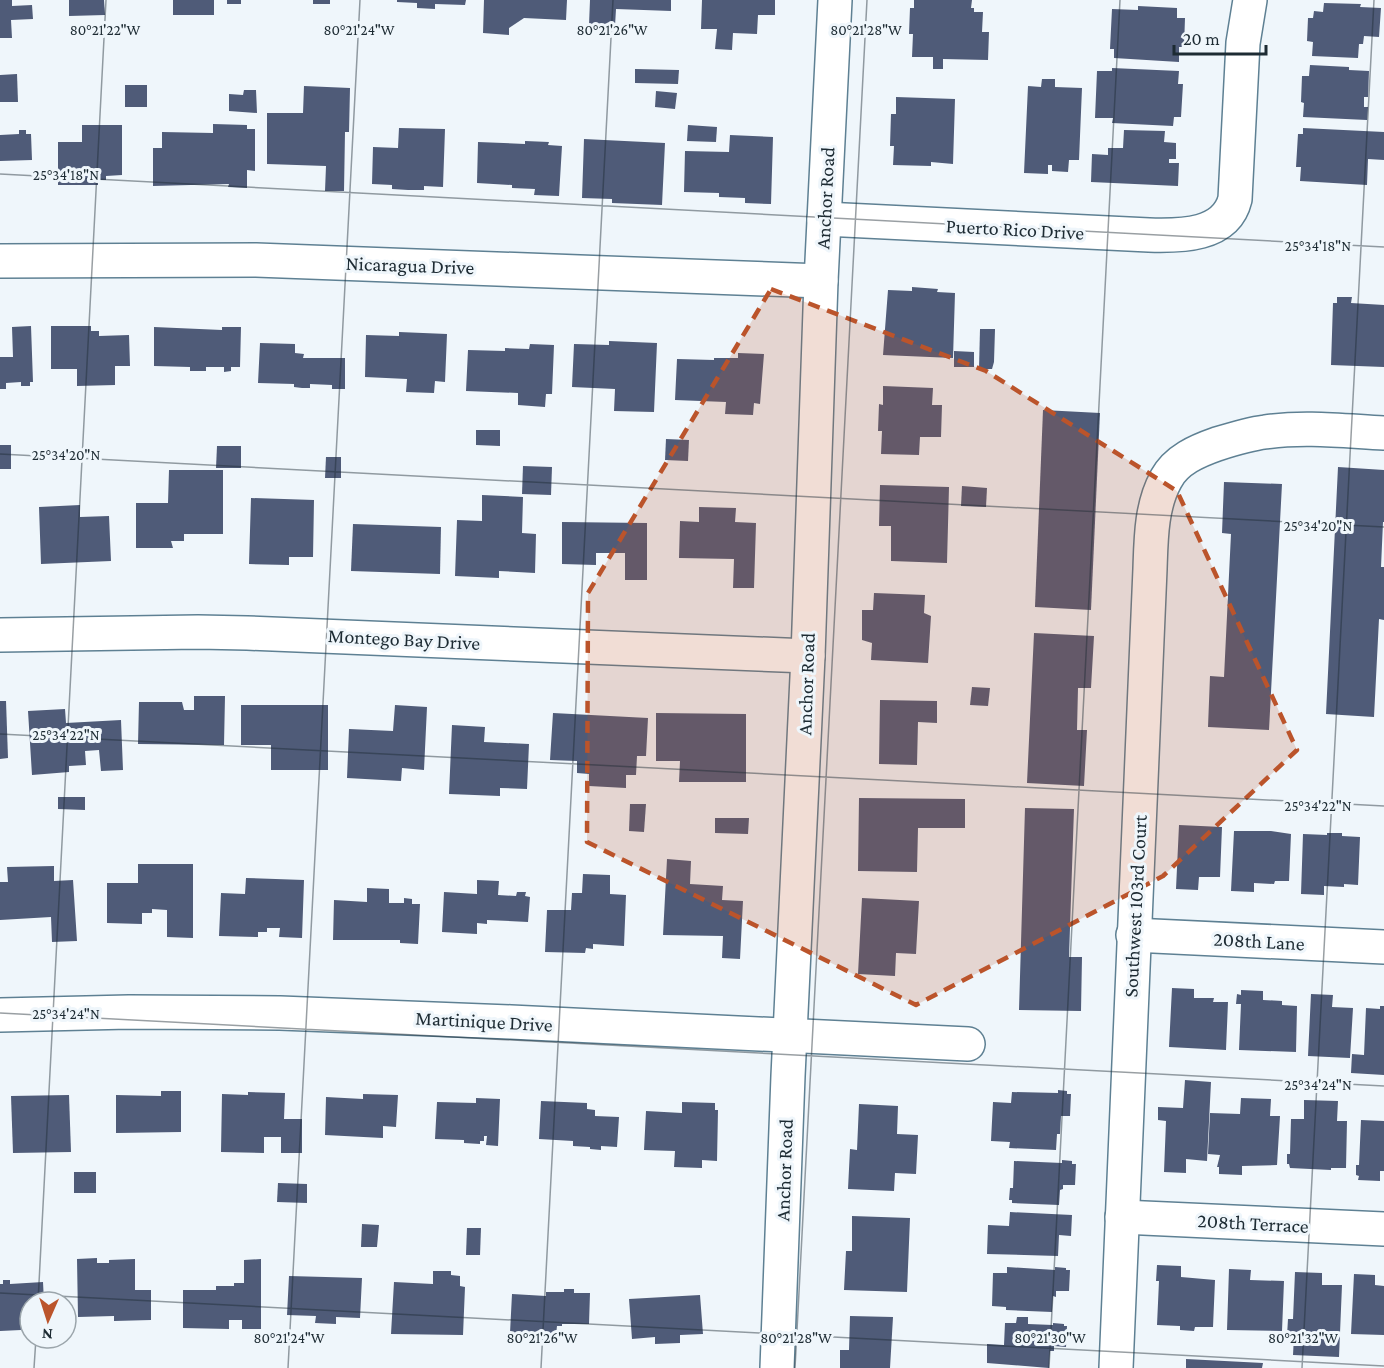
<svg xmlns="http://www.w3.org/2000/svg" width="1384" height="1368" viewBox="0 0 1384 1368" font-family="'Crimson Pro',serif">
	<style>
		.building { fill: #4f5b78 }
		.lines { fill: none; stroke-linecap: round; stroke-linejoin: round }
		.street-casing { stroke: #5e8093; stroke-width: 36 }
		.secondary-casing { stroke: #5e8093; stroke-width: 36 }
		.street { stroke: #fff; stroke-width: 33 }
		.secondary { stroke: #fff; stroke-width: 33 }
		.marked { fill: #bb542b; fill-opacity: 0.2; stroke: #bb542b; stroke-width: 4.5; stroke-dasharray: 12 8; stroke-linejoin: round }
		.ticks { fill: none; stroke: #1d2b33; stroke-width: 1.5; stroke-opacity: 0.45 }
		.labels { text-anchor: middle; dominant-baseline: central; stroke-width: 6; stroke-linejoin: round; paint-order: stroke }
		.street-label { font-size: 20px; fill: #1d2b33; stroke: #eff6fb }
		.ticks-label { font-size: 15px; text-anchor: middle; fill: #1d2b33; stroke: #eff6fb; stroke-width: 6; stroke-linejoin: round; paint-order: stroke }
	</style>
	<rect width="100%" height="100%" fill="#eff6fb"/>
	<g class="building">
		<path d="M0 0H12V6L32 5 33 19 11 20 12 38H0Z"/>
		<path d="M69 0H104L105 15 69 16Z"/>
		<rect x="173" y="0" width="41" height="15"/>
		<rect x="227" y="0" width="14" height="4"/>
		<rect x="313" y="0" width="17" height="4"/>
		<path d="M397 0H466L465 5 435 4V9L417 8V3L397 2Z"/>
		<path d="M484 0H567L566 20 524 18 509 28V35L483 33Z"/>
		<path d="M590 0H671V11L616 9 615 26 589 25Z"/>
		<path d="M702 0H775V15H758L757 34 733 33 732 50 715 49 717 29H701Z"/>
		<path d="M914 0H972L971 8H974V12H983L982 32H989L988 60 943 59V69H933V57H912L913 34H909L910 8H914Z"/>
		<path d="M1324 3 1361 4 1360 7 1381 8 1379 37 1364 36 1363 44H1359L1358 58 1312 56 1313 42 1307 41 1308 18H1313L1314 11 1323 12Z"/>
		<path d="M1138 6 1177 8V18H1185L1184 47H1179V62L1114 58V49H1110L1112 9 1138 10Z"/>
		<path d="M1310 65 1349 67V70L1369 71 1368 97H1364V107H1368L1367 120 1303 117 1304 103 1301 102 1302 76H1309Z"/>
		<path d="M1112 68 1179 71 1178 84H1183L1181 117H1174L1173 126 1112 123 1113 118H1095L1097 71H1112Z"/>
		<path d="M635 69 679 70 678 84 635 83Z"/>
		<path d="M17 74 18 102H0V75Z"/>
		<path d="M1042 79H1055V87L1082 88 1079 160H1069L1068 172 1052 171V165H1048V174L1024 173 1028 86 1041 87Z"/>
		<rect x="125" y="85" width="22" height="22"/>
		<path d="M304 86 350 88 349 132H345L344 191H325L326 166 267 164V113H303Z"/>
		<path d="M244 90H256L257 113 229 111V94L243 95Z"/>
		<path d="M656 91 677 93 675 109 655 107Z"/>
		<path d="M896 97 955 99 953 164 931 162V166L893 165 894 146H890L891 114H896Z"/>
		<path d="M213 124 247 125V129H255V171L247 170V188L228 187 229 184 153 186V148H162V132L213 133Z"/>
		<path d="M82 125H122V175L106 176V180H98V185H58V142H82Z"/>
		<path d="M688 125 717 127 716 142 687 141Z"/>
		<path d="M399 128 445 129 443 187 424 186V190H408L392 189V185L372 184 373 147 398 148Z"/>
		<path d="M1303 128 1384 132V160L1368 159 1367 185 1300 181 1301 167H1296L1298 134H1303Z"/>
		<path d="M19 130H26V134H31L32 160 0 161V135L19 134Z"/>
		<path d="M1124 130 1165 131 1164 142 1176 143V159H1169V163H1179L1178 186 1091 182 1092 154 1108 155V148H1123Z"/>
		<path d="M730 135 773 137 771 204 745 203V198L719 197V193L684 192 685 151 729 152Z"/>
		<path d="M584 139 665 143 662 205 612 203V199L582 198Z"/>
		<path d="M525 141 549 142 548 145 562 146 559 196 534 195 535 189 512 188V185L477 183 478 142 525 144Z"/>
		<path d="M912 287 938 289 937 292 955 293 953 358 883 355 888 290 912 291Z"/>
		<path d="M1337 297H1352L1351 303 1384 305V367L1331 365 1333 303H1337Z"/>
		<path d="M31 326 33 382H30V386H21V382L6 383V389H0V357H13L12 327Z"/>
		<path d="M51 326H91V331H99V336L129 335 130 366H115V385L77 386V369H51Z"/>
		<path d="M154 327 222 330V327H241L240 367H231V371L224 372V367H206V371H190V367L154 366Z"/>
		<path d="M980 329H995L994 362 992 369H979Z"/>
		<path d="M399 332 447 334 445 382 435 381 434 393 406 392 407 379 365 377 366 335 399 336Z"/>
		<path d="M609 341 657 343 654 412 614 411 615 389 572 387 574 344 609 345Z"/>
		<path d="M260 343 295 344V353L304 354 303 358H345V389H332V385L310 384V388H302L294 387V384L258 383Z"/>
		<path d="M530 344 554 345 552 394H546L545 407 518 405V393L466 391 468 350 505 351V348L529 349Z"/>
		<path d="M954 351 974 352V367H954Z"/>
		<path d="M738 353 764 354 760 404 754 403 753 415 725 414 726 402 675 400 677 359 714 360V358H738Z"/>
		<path d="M883 386 933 388 932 405H942L941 437H920L919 455 881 454 882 431H878L879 404 883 405Z"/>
		<path d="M1043 410 1100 413 1091 610 1035 607Z"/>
		<path d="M476 430H500V446L476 445Z"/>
		<path d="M666 439 689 440 688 461 665 460Z"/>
		<rect x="0" y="445" width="11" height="24"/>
		<path d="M217 446H241V468H216Z"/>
		<path d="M326 457H341V478H325Z"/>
		<path d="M523 466 552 467 551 495 522 494Z"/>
		<path d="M1338 467 1384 470V522H1383L1381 567H1384V620L1379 619 1374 717 1326 714Z"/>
		<path d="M169 470H223V534H184V541H171L173 548H136V503H168Z"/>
		<path d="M1224 482 1282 484 1269 730 1208 727 1210 676 1224 677 1231 534 1222 533Z"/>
		<path d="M880 485 949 487 947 563 891 561V526H879Z"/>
		<path d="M962 486 987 488 986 507 961 506Z"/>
		<path d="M482 495 523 497 522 533 536 534 535 573 499 571V578L455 576 457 520 482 521Z"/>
		<path d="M251 498 314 500 313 557H289V565L249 564Z"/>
		<path d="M80 505V517L109 516 111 561 41 564 39 507Z"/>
		<path d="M699 507 736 508 735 522 756 523 754 588H733L734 559 679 558 680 521 699 522Z"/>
		<path d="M562 522 647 523V580H625V553H596V565L562 564Z"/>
		<path d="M353 524 441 527 440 574 351 571Z"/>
		<path d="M874 593 925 595 924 613 931 616 928 663 871 660 872 643 862 640V610H873Z"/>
		<path d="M1034 633 1094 636 1091 688H1078L1077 730H1087L1084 786 1027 783Z"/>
		<path d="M972 687 990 688 988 706 970 705Z"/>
		<path d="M194 696H225L224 745 138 744 139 702H182L184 710H194Z"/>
		<path d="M880 700 937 701V723L918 722 917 765 879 764Z"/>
		<path d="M0 701H6L8 758 0 759Z"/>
		<path d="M241 705H328V770H271V745H241Z"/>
		<path d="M395 705 427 707 424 770 402 768 401 781 347 778 349 729 393 731Z"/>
		<path d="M65 709 66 723 121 720 123 770 101 771 99 750 85 751 86 765 69 766V772L32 775 28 711Z"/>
		<path d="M553 713 648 718 646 756H637L636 775H626V788L589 786V774L577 773V761L550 760Z"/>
		<path d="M656 713 746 714V782H679L680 761H656Z"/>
		<path d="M452 725 485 727 484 742 529 744 527 789 500 788V796L449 794Z"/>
		<path d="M58 797H85V810L58 809Z"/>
		<path d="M859 798 965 799V828H918L917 872 858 871Z"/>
		<path d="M630 804H646L644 832 629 831Z"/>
		<path d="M1025 808 1074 809 1069 957H1082L1081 1011 1019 1010Z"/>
		<path d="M715 818H749L748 834 715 833Z"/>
		<path d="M1179 825 1222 827 1220 877H1199L1198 890 1176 889Z"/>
		<path d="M1234 831H1271L1291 834 1289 881H1275L1274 884 1254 883V892L1231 891Z"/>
		<path d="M1327 833H1342V836L1360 837 1358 885 1344 884V887L1324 886V895L1301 894 1303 834 1327 835Z"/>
		<path d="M667 859 691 861 690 884 723 886 722 900 743 901 740 959 722 958 723 936 663 935Z"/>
		<path d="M138 864H193V938L167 937V910L152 909V913H142V924L107 923V883H138Z"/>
		<path d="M54 866V881L73 880 77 941 52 942 51 917 0 920V882H8L7 867Z"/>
		<path d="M583 874 610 875V894L626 895 624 946 593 944V949L586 948 585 953 545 952 547 910H571L572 893H582Z"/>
		<path d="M246 878 304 880 302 938 279 937 280 928H267V932H258V937L219 936 221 893 245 894Z"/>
		<path d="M477 880 499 881 498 895 516 896 517 892H526L525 896 530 897 528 922 487 920V924L477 923V934L442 932 444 892 477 894Z"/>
		<path d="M367 888 389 889V903H404V898L412 899V904H420L418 944 400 943V940H333L334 900 367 902Z"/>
		<path d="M862 898 919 901 916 954 896 953 895 976 858 974Z"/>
		<path d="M1172 988 1194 989V998H1214L1213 1002H1228L1226 1050 1169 1047Z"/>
		<path d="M1241 990 1263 991V1000L1282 1001V1005L1297 1006 1296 1052 1239 1050 1241 1004H1236L1237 994 1241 995Z"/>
		<path d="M1311 994 1333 995 1332 1007 1353 1008 1350 1058 1308 1056Z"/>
		<path d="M1380 1006H1384V1075L1351 1073 1352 1054 1364 1055 1366 1008 1380 1009Z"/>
		<path d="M1185 1080 1211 1082 1207 1161 1186 1159V1173L1164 1172 1166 1121 1158 1120V1107L1183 1108Z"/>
		<path d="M1058 1090 1067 1091V1094H1071L1070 1116H1061L1060 1134H1057L1056 1150 1009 1148 1010 1142 991 1141 993 1102 1011 1103 1012 1092 1058 1093Z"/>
		<path d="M161 1091H181V1132L116 1133V1095L161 1096Z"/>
		<path d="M248 1092 285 1093 284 1119H302V1153H281V1137H264V1153L221 1152 222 1094 248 1095Z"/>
		<path d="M363 1094 398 1095 396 1127 383 1126V1138L325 1135 326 1097 363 1099Z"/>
		<path d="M69 1095 71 1152 13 1153 11 1096Z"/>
		<path d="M476 1098 500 1099 498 1146 486 1145 487 1136H484V1141H480V1144L464 1143V1140L435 1139 437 1102 476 1103Z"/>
		<path d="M1241 1098 1271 1099 1270 1116H1280L1277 1165 1242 1166V1175L1219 1174V1167H1217L1220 1155 1208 1154 1210 1113 1240 1114Z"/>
		<path d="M1304 1100 1338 1101 1337 1121H1347L1346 1168H1331V1170L1290 1168 1289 1164H1287V1154H1290L1291 1119H1304Z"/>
		<path d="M541 1101 587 1103V1109L595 1110V1116L619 1117 617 1147 601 1146V1150L590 1149V1147L573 1146V1141L539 1139Z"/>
		<path d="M682 1102 715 1103V1110H718L717 1161 702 1160V1168L674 1167 675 1151 644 1150 646 1111 682 1113Z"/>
		<path d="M859 1104 898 1106 897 1134 918 1135 916 1174 895 1173 894 1191 848 1189 850 1149 857 1150Z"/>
		<path d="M1361 1120 1384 1121V1171H1380V1181L1358 1180 1359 1176 1356 1175V1165H1359Z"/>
		<path d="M1062 1160 1072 1161V1164H1076L1075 1185H1063V1189L1060 1190 1059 1205 1012 1203V1200H1009L1010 1188H1013L1014 1161 1062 1163Z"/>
		<rect x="74" y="1172" width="22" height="21"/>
		<path d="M278 1183 307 1184V1203L277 1202Z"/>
		<path d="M1010 1212 1072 1215 1071 1236 1059 1235 1058 1256 987 1254 988 1225 1009 1226Z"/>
		<path d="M852 1216 910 1218 907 1292 844 1290 846 1251H852Z"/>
		<path d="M362 1224 379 1225 377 1247H361Z"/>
		<path d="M467 1228H481L480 1255H466Z"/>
		<path d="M97 1258V1263H109V1260L135 1259V1290H151V1320L114 1321V1316L78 1317 77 1259Z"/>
		<path d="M261 1259V1329H242V1320H229V1329L183 1328V1290H216V1286H234V1283H244V1260Z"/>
		<path d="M1157 1265 1181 1266V1277L1215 1280 1213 1327H1195L1194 1331 1180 1330V1326L1157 1325 1159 1281H1156Z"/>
		<path d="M1007 1267 1055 1270V1267L1066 1268V1270H1070L1069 1291H1056V1297L1053 1296 1052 1312 1006 1310V1307L992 1306 993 1273H1007Z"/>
		<path d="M1229 1269 1251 1270 1250 1280 1284 1281 1282 1331 1227 1330Z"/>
		<path d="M433 1271H451V1275L460 1276V1286L465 1287 463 1335 391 1334 394 1282 433 1284Z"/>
		<path d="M1295 1272 1322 1273V1285H1342L1339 1357 1293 1355 1294 1336H1287L1288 1319H1293Z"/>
		<path d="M1354 1274 1375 1275V1285L1384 1286V1335L1351 1334Z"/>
		<path d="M289 1276 362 1278 360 1318 336 1317V1324L315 1323 316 1316 287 1315Z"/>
		<path d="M3 1280H10V1284L43 1282 44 1302H30V1323H21V1330L0 1331V1284H3Z"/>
		<path d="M564 1289H574V1293H590L589 1324H562V1326H557L556 1335 510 1333 512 1294 546 1296V1292H564Z"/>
		<path d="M700 1295 703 1334 680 1335V1343L655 1344V1337L632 1339 629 1299Z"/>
		<path d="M850 1316 893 1317 890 1368H840V1350H849Z"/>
		<path d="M1017 1317H1028V1324L1053 1325V1323L1064 1324V1326H1067L1066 1347 1054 1346V1351H1050L1049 1368 987 1363V1344L1004 1345 1005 1323H1016Z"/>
		<path d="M1186 1359 1263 1363 1262 1368H1186Z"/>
	</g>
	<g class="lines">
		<defs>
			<g id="street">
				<path d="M824 219 1149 235C1181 236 1226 236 1235 199L1243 43 1250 0"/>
				<path d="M0 261 256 260 821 281"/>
				<path d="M0 635 198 632 247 633 808 656"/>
				<path d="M1133 935 1384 947"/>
				<path d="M0 1015 129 1012 280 1013 511 1022 968 1044"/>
				<path d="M1122 1217 1384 1229"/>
				<path d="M1116 1368 1150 569C1151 539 1151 506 1166 479 1176 460 1197 451 1217 444 1233 439 1249 434 1265 432 1304 426 1345 431 1384 433"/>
			</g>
			<path id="secondary" d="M777 1368 788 1076 808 656 821 281 835 0"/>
		</defs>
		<use href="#street" class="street-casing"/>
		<use href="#secondary" class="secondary-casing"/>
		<use href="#street" class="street"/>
		<use href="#secondary" class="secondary"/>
	</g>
	<path class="marked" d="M771 289 986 371 1177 491 1297 750 1163 876 916 1005 587 842 588 593Z"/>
	<path class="ticks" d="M0 174 1384 247M0 454 1384 527M0 734 1384 806M0 1013 1384 1086M0 1293 1384 1366M38 1302 106 0M34 1368 36 1338M288 1368 360 0M541 1368 613 0M795 1368 867 0M1049 1368 1120 0M1302 1368 1374 0"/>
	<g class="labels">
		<g class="street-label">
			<text transform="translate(825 198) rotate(-87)">Anchor Road</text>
			<text transform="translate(1015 229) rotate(3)">Puerto Rico Drive</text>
			<text transform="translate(410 265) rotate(2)">Nicaragua Drive</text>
			<text transform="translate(404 639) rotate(3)">Montego Bay Drive</text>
			<text transform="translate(806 684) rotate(-88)">Anchor Road</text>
			<text transform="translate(1135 906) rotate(-87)">Southwest 103rd Court</text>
			<text transform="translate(1259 941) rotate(3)">208th Lane</text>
			<text transform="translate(484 1021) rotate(3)">Martinique Drive</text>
			<text transform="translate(784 1170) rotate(-88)">Anchor Road</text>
			<text transform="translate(1253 1223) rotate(3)">208th Terrace</text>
		</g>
	</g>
	<g class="ticks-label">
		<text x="105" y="35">80°21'22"W</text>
		<text x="359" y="35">80°21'24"W</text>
		<text x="612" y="35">80°21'26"W</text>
		<text x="866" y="35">80°21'28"W</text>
		<text x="66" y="180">25°34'18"N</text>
		<text x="1318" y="251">25°34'18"N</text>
		<text x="66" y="460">25°34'20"N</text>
		<text x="1318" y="531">25°34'20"N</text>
		<text x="66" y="740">25°34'22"N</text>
		<text x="1318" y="811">25°34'22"N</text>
		<text x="66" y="1019">25°34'24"N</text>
		<text x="1318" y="1090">25°34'24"N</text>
		<text x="289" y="1343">80°21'24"W</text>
		<text x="542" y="1343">80°21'26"W</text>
		<text x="796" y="1343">80°21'28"W</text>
		<text x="1050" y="1343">80°21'30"W</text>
		<text x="1303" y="1343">80°21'32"W</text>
	</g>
	<g transform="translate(48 1320) rotate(183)"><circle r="28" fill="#eff6fb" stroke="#9ba5ab" stroke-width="1.5"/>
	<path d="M0-4.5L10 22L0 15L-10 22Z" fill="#bb542b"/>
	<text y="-9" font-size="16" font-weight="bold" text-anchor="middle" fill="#1d2b33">N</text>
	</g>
	<path d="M1174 45v9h92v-9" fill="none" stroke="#1d2b33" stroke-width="3"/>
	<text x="1183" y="45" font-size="18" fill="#1d2b33" stroke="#eff6fb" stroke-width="4.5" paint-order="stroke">20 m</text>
</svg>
